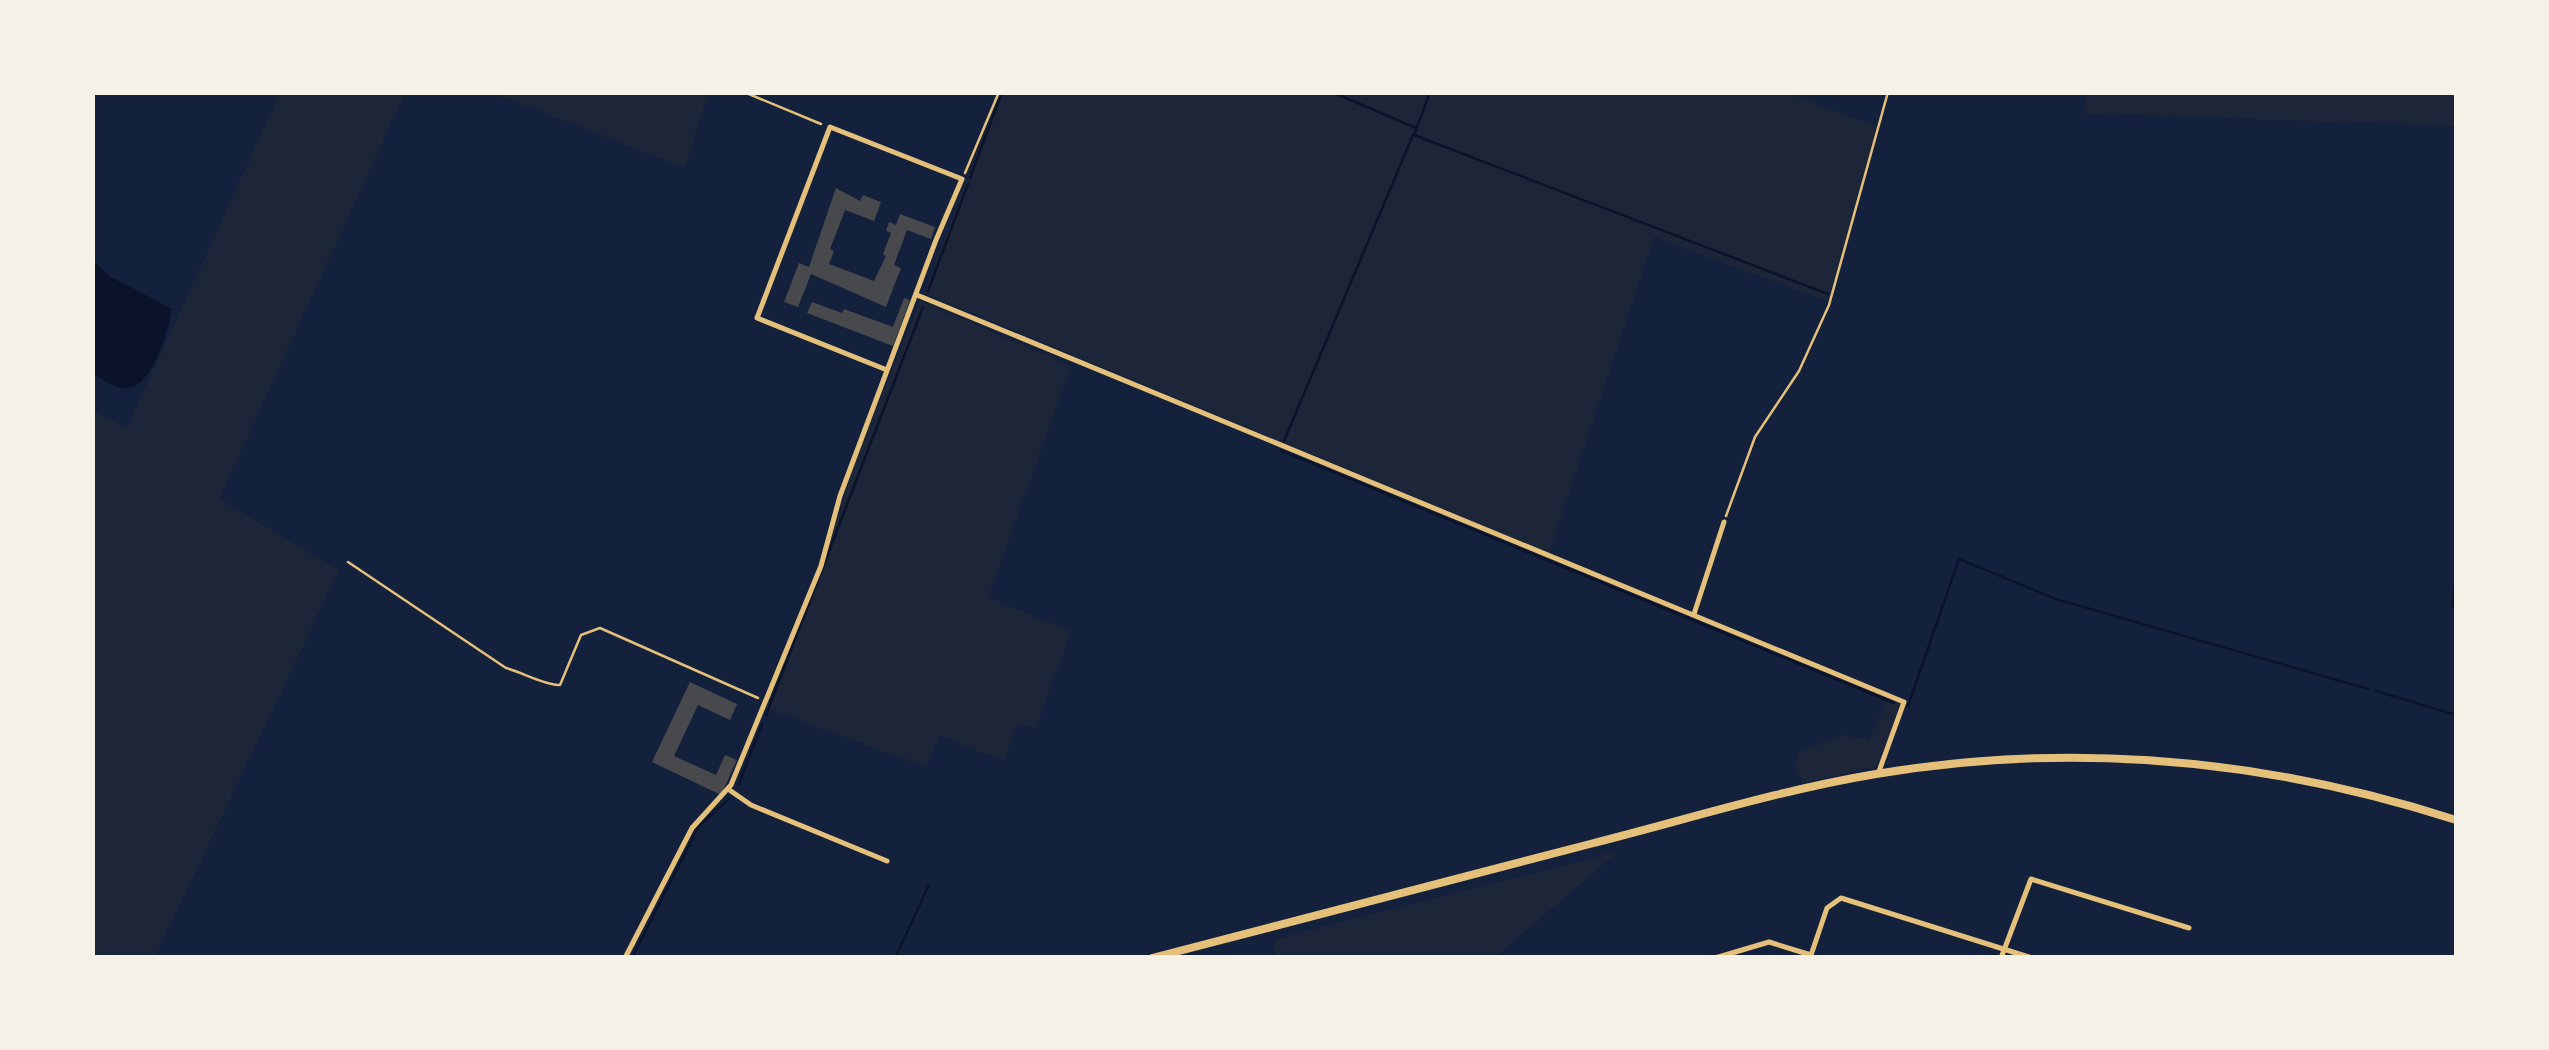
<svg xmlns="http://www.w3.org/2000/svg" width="2549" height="1050" viewBox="0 0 2549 1050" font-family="Overpass,sans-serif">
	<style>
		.green { fill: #1d2539 }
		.water { fill: #0b132b }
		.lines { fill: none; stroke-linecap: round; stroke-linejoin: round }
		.stream { stroke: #0b132b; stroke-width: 2.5 }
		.building { fill: #48494c }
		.path { stroke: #e5c07b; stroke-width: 2.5 }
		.minor { stroke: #e5c07b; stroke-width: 5 }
		.secondary { stroke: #e5c07b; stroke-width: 8 }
	</style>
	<rect width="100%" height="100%" fill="#14213d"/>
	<g class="green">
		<path d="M1787 92 1877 127 1829 302 1654 237 1549 553 924 293 1000 93Z"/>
		<path d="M280 93H405L219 499 339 570 155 957H93V411L127 428Z"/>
		<path d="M493 93 708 92V93L685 168Z"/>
		<path d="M2088 93H2456V126L2083 113Z"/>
		<path d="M920 301 1071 366 988 597 1071 632 1035 729 1018 723 1004 761 939 735 926 767 763 707 822 567 856 459Z"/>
		<path d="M1888 698 1903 704 1876 766 1804 783C1794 773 1793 764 1799 752L1841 735 1869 740Z"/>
		<path d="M1619 851 1495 957H1274L1276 939Z"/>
	</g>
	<path class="water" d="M92 260 111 277 172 309C168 332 152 394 121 388 111 386 101 378 93 373Z"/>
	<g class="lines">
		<g class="stream">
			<path d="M1332 92 1416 128"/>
			<path d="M1430 92 1414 135 1828 294"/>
			<path d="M970 178 1002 92"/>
			<path d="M928 291 968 184"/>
			<path d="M1284 441 1413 135"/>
			<path d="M1280 450 1894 703"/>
			<path d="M2456 573 2453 606 2456 607"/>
			<path d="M2376 691 2456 715"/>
			<path d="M1908 706 1959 559 2056 599 2368 689"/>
			<path d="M766 715 923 307"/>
			<path d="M739 784 762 724"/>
			<path d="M632 958 699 826 729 799"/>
			<path d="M895 958 929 885"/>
		</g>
	</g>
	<g class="building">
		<path d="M836 188 860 201 863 195 881 202 874 221 845 210 830 249 834 251 829 264 874 281 886 256 883 254 891 233 886 231 889 222 896 225 900 214 935 227 931 239 907 230 894 265 901 268 886 307 811 274 798 307 784 302 799 263 809 267Z"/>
		<path d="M904 298 910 300 893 346 807 313 812 302 842 313 844 309 893 327Z"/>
		<path d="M690 682 737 704 730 720 698 705 674 756 716 775 725 755 737 760 721 795 652 762Z"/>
	</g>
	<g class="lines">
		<g class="path">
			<path d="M744 92 821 124"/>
			<path d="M965 173 999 92"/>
			<path d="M1726 516 1755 437 1799 371 1829 305 1888 92"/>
			<path d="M348 562 506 668C524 673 544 685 560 685L581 635 600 628 758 698"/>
		</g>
		<g class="minor">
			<path d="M917 295 1904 702 1878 774"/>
			<path d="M1694 614 1724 522"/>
			<path d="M728 789 751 805 887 861"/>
			<path d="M625 958 692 828 731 785 821 566 840 496 936 240 962 179 830 127 757 318 887 370"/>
			<path d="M1715 958 1769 942 1811 955"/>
			<path d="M1810 958 1827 908 1841 898 2032 958"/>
			<path d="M2001 958 2031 879 2189 928"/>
		</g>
		<path class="secondary" d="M1152 958C1298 920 1444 882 1590 844 1685 820 1780 790 1876 774 2073 741 2267 759 2456 820"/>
	</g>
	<rect width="2549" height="1050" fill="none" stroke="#f6f1e7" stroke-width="190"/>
</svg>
